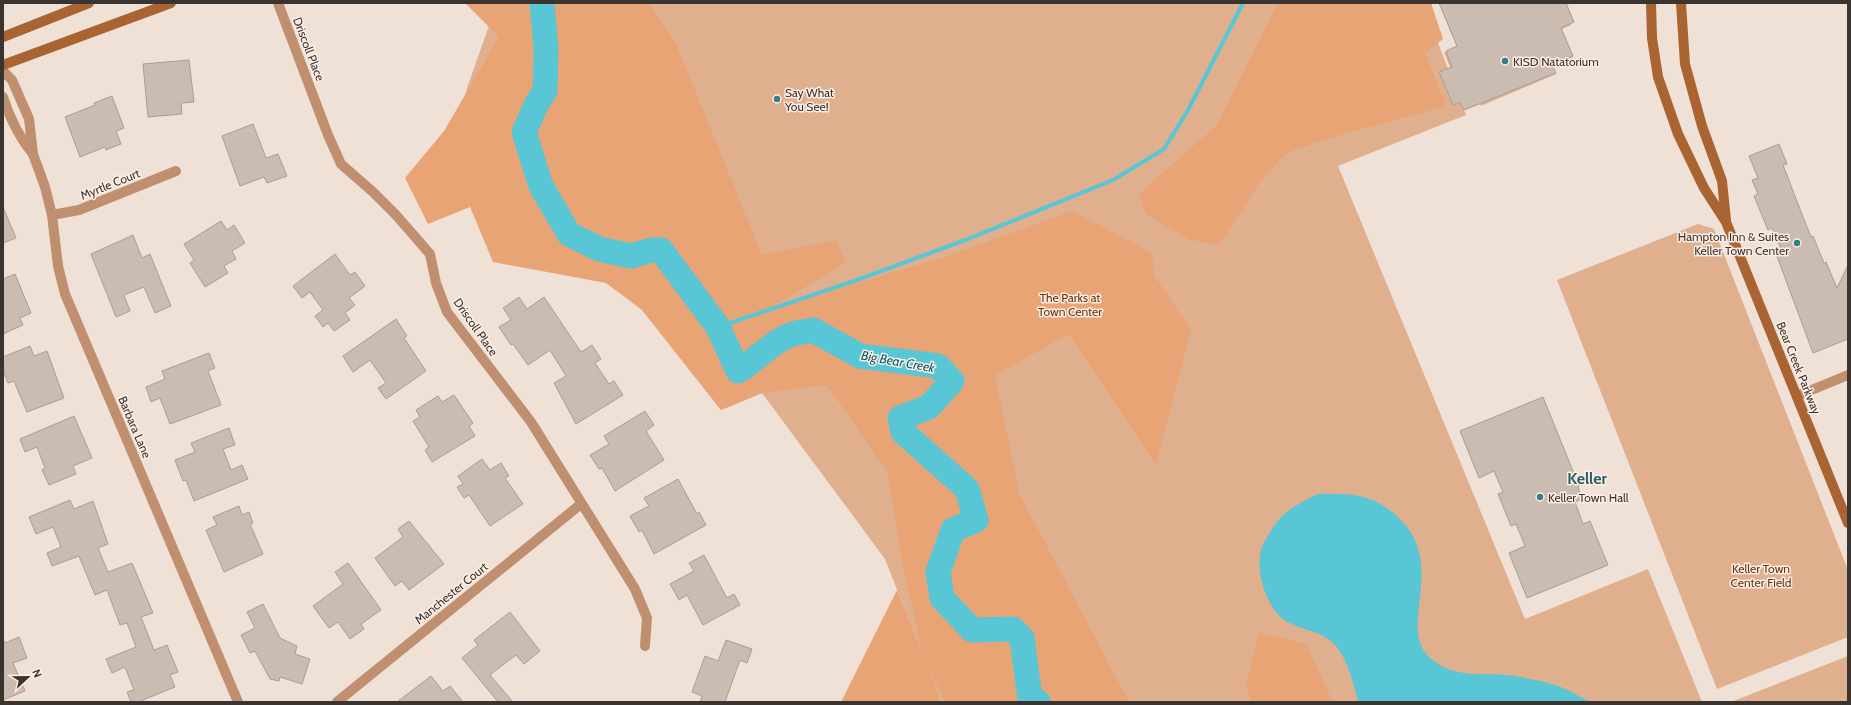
<svg xmlns="http://www.w3.org/2000/svg" width="1851" height="705" viewBox="0 0 1851 705" font-family="Cabin,sans-serif">
	<style>
		.green { fill: #dfaf8e }
		.forest { fill: #e9a475 }
		.water { fill: #58c6d5 }
		.lines { fill: none; stroke-linecap: round; stroke-linejoin: round }
		.stream { stroke: #58c6d5; stroke-width: 4 }
		.river { stroke: #58c6d5; stroke-width: 25 }
		.building { fill: #cbbcb2; stroke: #ab9d94 }
		.minor { stroke: #bf8f6f; stroke-width: 10 }
		.secondary { stroke: #a96431; stroke-width: 10 }
		.poi-dot { fill: #377e87; stroke: #feeee5; stroke-width: 1.5 }
		.labels { text-anchor: middle; dominant-baseline: central; stroke-width: 3; stroke-linejoin: round; paint-order: stroke }
		.street-label { font-size: 12px; fill: #3a3430; stroke: #feeee5 }
		.poi-label { font-size: 12px; fill: #3a3430; stroke: #feeee5; text-anchor: start }
		.park-label { font-size: 12px; fill: #623512; stroke: #feeee5 }
		.water-label { font-size: 13px; font-style: italic; fill: #00636e; stroke: #feeee5 }
		.district-label { font-size: 16px; font-weight: bold; fill: #265f66; stroke: #feeee5 }
	</style>
	<rect width="100%" height="100%" fill="#f0e1d7"/>
	<g class="green">
		<path d="M497 3H1423L1448 69 1450 67 1444 52 1457 47 1439 3H1566L1571 15 1568 16 1571 25 1562 29 1573 57 1552 65 1556 74 1481 106 1480 104 1464 110 1466 115 1338 166 1525 619 1648 569 1702 702H941L885 559 762 393 721 410 639 306 610 285 603 282 450 155 467 88Z"/>
		<path d="M1698 224 1714 229 1848 570V637L1717 689 1557 280Z"/>
		<path d="M1848 656V702H1731Z"/>
	</g>
	<g class="forest">
		<path d="M465 3H648L676 44 762 255 836 240 845 263 769 309 945 257 1072 211 1152 253 1154 275 1191 330 1156 464 1069 334 995 375 1019 493 1129 702H945L928 666 941 702H841L897 590 923 655 902 562 887 471 827 385 762 393 721 410 642 310 606 283 493 262 470 207 428 224 405 178 444 131 499 37Z"/>
		<path d="M1278 3H1431L1443 39 1425 53 1446 106 1329 138 1286 153 1260 182 1218 246 1189 239 1146 214 1139 194 1217 125Z"/>
		<path d="M1259 633 1306 644 1333 702H1252L1246 686Z"/>
	</g>
	<path class="water" d="M1318 494C1351 493 1374 494 1399 518 1448 566 1397 626 1429 657 1455 681 1484 671 1516 676 1530 679 1549 682 1563 688 1572 692 1581 697 1590 702H1358C1353 682 1349 663 1336 646 1324 631 1300 630 1284 620 1266 607 1254 568 1262 547 1266 538 1275 523 1282 516 1292 507 1305 500 1318 494Z"/>
	<g class="lines">
		<path class="stream" d="M718 327 857 280 968 239 1113 180 1164 149 1188 110 1243 3"/>
		<path class="river" d="M542 3 546 48 545 91 537 103 524 132 541 186 569 234 599 249 631 256 652 250H661L718 327 738 371C756 361 769 344 788 336 795 332 805 332 813 330L860 356 938 366 952 381 929 407 900 418 903 432 967 489 976 520 953 530 938 572 942 598 972 630 1013 629 1022 638 1030 699 1038 702"/>
	</g>
	<g class="building">
		<path d="M1439 3H1566L1574 22 1561 28 1573 56 1552 65 1556 73 1464 110 1460 102 1453 105 1439 72 1452 67 1446 51 1457 46Z"/>
		<path d="M189 60 194 102 181 103 182 114 148 117 143 64Z"/>
		<path d="M112 96 124 128 116 131 121 144 106 150 105 147 80 157 65 117 95 105 94 103Z"/>
		<path d="M253 124 266 158 278 154 287 176 267 183 264 177 240 186 222 136Z"/>
		<path d="M1779 144 1787 164 1783 165 1803 217 1811 237 1813 236 1824 263 1826 262 1837 288 1848 265V339L1813 353 1775 251 1781 249 1772 228 1768 230 1754 196 1758 194 1752 180 1758 178 1749 156Z"/>
		<path d="M3 207 16 238 3 243Z"/>
		<path d="M221 221 227 230 234 225 245 243 232 251 236 259 224 266 228 273 205 287 190 263 194 260 184 244Z"/>
		<path d="M133 235 142 258 150 254 171 306 155 313 144 287 124 295 130 311 116 317 91 254Z"/>
		<path d="M335 254 350 275 355 272 365 286 349 298 355 305 345 313 350 320 334 331 328 323 323 327 315 316 323 310 310 292 302 298 293 286Z"/>
		<path d="M15 274 31 313 20 318 23 325 3 334V279Z"/>
		<path d="M519 297 527 309 544 297 581 352 592 345 601 359 595 363 609 384 614 381 623 395 576 424 554 383 566 376 550 350 528 365 513 344 511 345 499 327 511 320 503 308Z"/>
		<path d="M396 319 407 336 404 338 426 371 386 399 378 388 386 383 370 360 353 372 343 356Z"/>
		<path d="M30 346 34 356 47 351 64 398 27 412 14 381 8 383 3 370V357Z"/>
		<path d="M209 353 215 368 208 371 221 405 170 424 160 398 151 402 146 387 165 379 162 371Z"/>
		<path d="M454 395 473 423 469 426 475 436 432 462 425 450 429 447 413 421 420 417 416 410 438 396 442 402Z"/>
		<path d="M1543 397 1579 486 1578 487 1582 499 1575 502 1583 524 1590 521 1608 565 1527 598 1509 553 1525 546 1516 524 1511 526 1498 494 1503 492 1494 471 1479 478 1460 431Z"/>
		<path d="M645 411 654 425 646 431 664 460 615 491 602 468 599 469 590 455 609 444 604 436Z"/>
		<path d="M74 416 92 458 73 466 76 474 49 485 42 470 45 468 37 447 25 452 20 439Z"/>
		<path d="M229 428 235 445 223 449 231 470 242 465 248 479 194 501 186 480 183 481 175 460 195 452 191 443Z"/>
		<path d="M482 459 490 470 501 463 509 476 505 478 523 504 490 526 469 495 464 498 457 487 463 484 458 476Z"/>
		<path d="M678 479 697 514 699 512 706 525 654 554 642 530 639 532 630 516 649 506 644 498Z"/>
		<path d="M70 500 74 509 93 501 108 544 98 548 108 572 132 563 153 613 141 617 154 650 167 645 178 672 170 675 175 687 138 702H131L127 692 134 690 125 667 112 673 106 659 136 647 127 623 120 625 107 590 95 595 79 556 52 566 47 553 61 547 53 527 36 534 29 517Z"/>
		<path d="M239 506 242 515 249 512 253 523 250 524 263 554 224 572 206 530 217 525 213 517Z"/>
		<path d="M409 521 444 564 409 590 402 581 395 586 375 558 403 537 398 529Z"/>
		<path d="M704 555 727 598 734 594 740 605 703 625 687 595 679 600 670 584 694 571 689 563Z"/>
		<path d="M348 563 381 610 361 624 364 629 350 639 338 622 329 628 313 606 343 584 335 572Z"/>
		<path d="M263 604 280 638 297 646 295 654 310 659 302 684 280 677 279 681 270 679 255 651 250 653 241 635 255 628 247 612Z"/>
		<path d="M510 612 540 651 524 664 516 655 490 675 513 702H498L462 658 478 645 474 640Z"/>
		<path d="M19 637 27 658 13 663 25 691 3 700V639L5 643Z"/>
		<path d="M726 640 752 649 747 663 740 660 725 702H700L702 696 692 692 705 656 718 661Z"/>
		<path d="M431 676 443 691 450 686 463 702H397Z"/>
	</g>
	<g class="lines">
		<g class="minor">
			<path d="M278 3 328 135 341 164 373 192 396 215 430 254 436 283 447 312 531 422 635 589 647 618 645 646"/>
			<path d="M3 71 12 80 29 119 33 154 45 187 52 215 58 266 65 294 238 702"/>
			<path d="M3 97C10 119 18 136 33 154"/>
			<path d="M52 215 79 210 176 171"/>
			<path d="M1797 396 1848 375"/>
			<path d="M337 702 581 504"/>
		</g>
		<g class="secondary">
			<path d="M1651 3 1652 38 1658 77 1678 134 1704 188 1726 222 1848 523"/>
			<path d="M1681 3 1685 64 1702 126 1722 181 1726 220"/>
			<path d="M3 37 89 3"/>
			<path d="M3 65 171 3"/>
		</g>
	</g>
	<g class="poi-dot">
		<circle cx="1505" cy="61" r="4"/>
		<circle cx="777" cy="99" r="4"/>
		<circle cx="1797" cy="243" r="4"/>
		<circle cx="1540" cy="497" r="4"/>
	</g>
	<g class="labels">
		<g class="street-label">
			<text transform="translate(309 49) rotate(69)">Driscoll Place</text>
			<text transform="translate(110 184) rotate(-22)">Myrtle Court</text>
			<text transform="translate(476 327) rotate(55)">Driscoll Place</text>
			<text transform="translate(1799 368) rotate(68)">Bear Creek Parkway</text>
			<text transform="translate(135 427) rotate(67)">Barbara Lane</text>
			<text transform="translate(451 593) rotate(-39)">Manchester Court</text>
		</g>
		<g class="poi-label">
			<text x="1513" y="61">KISD Natatorium</text>
			<text x="785" y="92">Say What<tspan x="785" dy="14">You See!</tspan></text>
			<text x="1789" y="236" text-anchor="end">Hampton Inn &amp; Suites<tspan x="1789" dy="14">Keller Town Center</tspan></text>
			<text x="1548" y="497">Keller Town Hall</text>
		</g>
		<g class="park-label">
			<text x="1070" y="297">The Parks at<tspan x="1070" dy="14">Town Center</tspan></text>
			<text x="1761" y="568">Keller Town<tspan x="1761" dy="14">Center Field</tspan></text>
		</g>
		<g class="water-label">
			<text transform="translate(898 361) rotate(10)">Big Bear Creek</text>
		</g>
		<g class="district-label">
			<text x="1587" y="478">Keller</text>
		</g>
	</g>
	<rect width="1851" height="705" fill="none" stroke="#3a3430" stroke-width="8"/>
	<g transform="translate(28 677) rotate(68)" stroke="#feeee5" stroke-width="3" paint-order="stroke">
	<path d="M0-3L7 15L0 10L-7 15Z" fill="#3a3430"/>
	<text y="-6" font-size="11" font-weight="bold" text-anchor="middle" fill="#3a3430">N</text>
	</g>
</svg>
